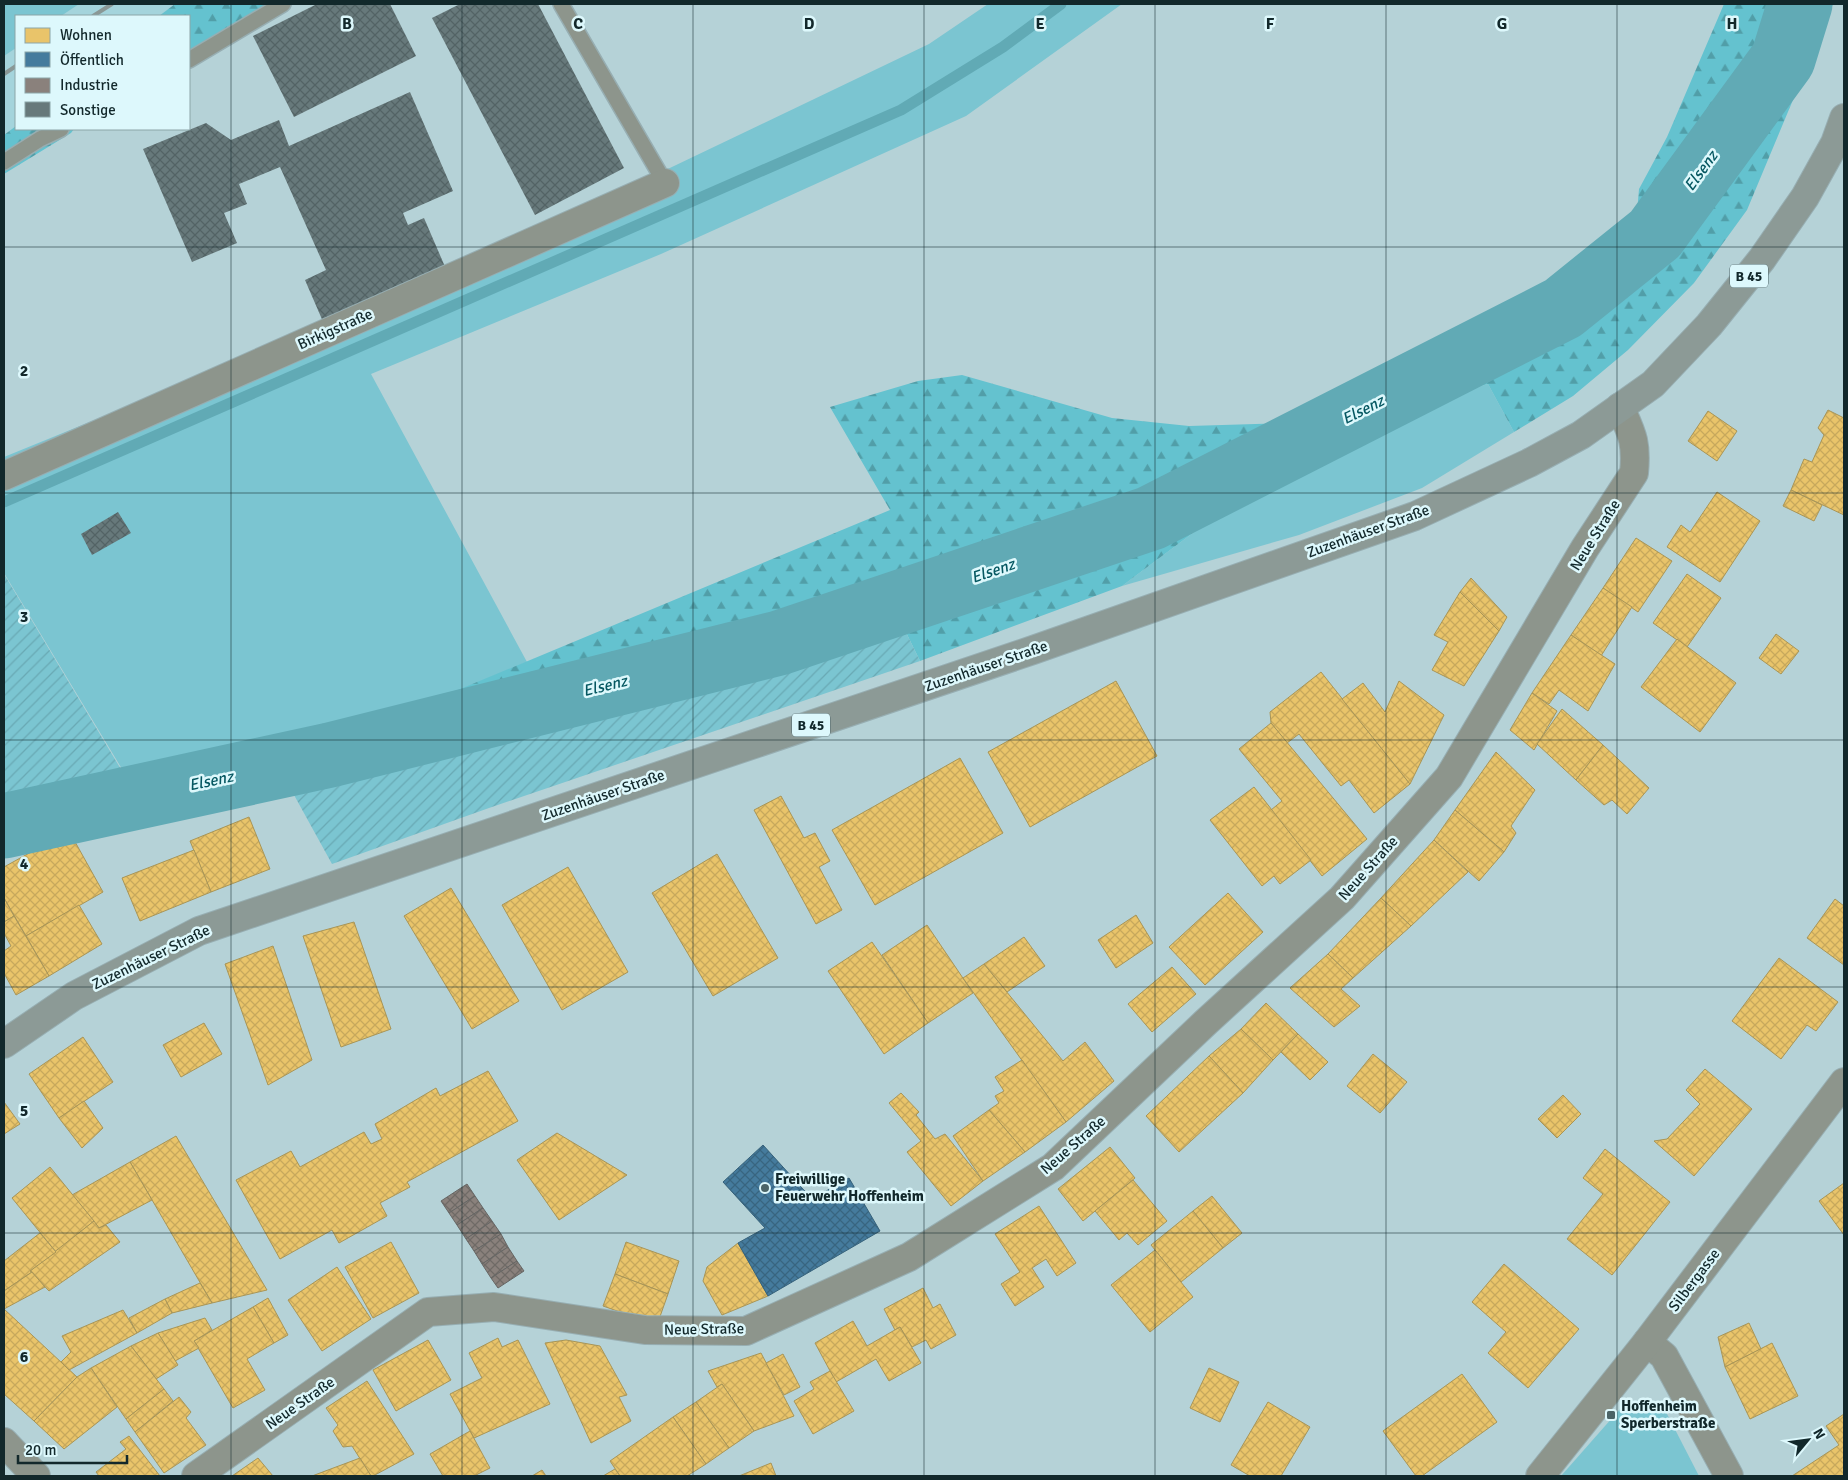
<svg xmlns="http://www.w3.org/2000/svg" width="1848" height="1480" viewBox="0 0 1848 1480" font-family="Signika,sans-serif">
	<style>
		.built { fill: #a4d4dc }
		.green { fill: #7bc5d1 }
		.forest { fill: url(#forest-firs) }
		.garden { fill: url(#garden-furrows) }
		.homes { fill: url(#homes-cross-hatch); stroke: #a89557 }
		.public { fill: url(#public-cross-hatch); stroke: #36627b }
		.industry { fill: url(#industry-cross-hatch); stroke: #666664 }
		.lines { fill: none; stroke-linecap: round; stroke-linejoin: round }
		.stream { stroke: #61aab5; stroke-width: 11 }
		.river { stroke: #61aab5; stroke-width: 65 }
		.building { fill: url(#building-cross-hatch) }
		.service-casing { stroke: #97aeb2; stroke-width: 18 }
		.minor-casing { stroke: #97aeb2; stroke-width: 30 }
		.primary-casing { stroke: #97aeb2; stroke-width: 30 }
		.service { stroke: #8d958c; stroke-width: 15 }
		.minor { stroke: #8d958c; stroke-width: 28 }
		.primary { stroke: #8c9a96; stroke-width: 28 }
		.rail { stroke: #8a9896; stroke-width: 4 }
		.grid { fill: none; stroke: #12282b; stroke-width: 1; stroke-opacity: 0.55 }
		.poi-dot { fill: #4b6467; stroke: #ddf8fc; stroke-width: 2 }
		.labels { text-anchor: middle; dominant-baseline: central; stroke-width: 5; stroke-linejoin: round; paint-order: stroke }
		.shield { fill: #ddf8fc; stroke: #4f666a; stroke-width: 1 }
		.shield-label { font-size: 14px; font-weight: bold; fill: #12282b }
		.street-label { font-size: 15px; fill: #12282b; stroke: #ddf8fc }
		.poi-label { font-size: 15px; font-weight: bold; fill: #12282b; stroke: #ddf8fc; text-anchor: start }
		.water-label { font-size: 16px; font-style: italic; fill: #055761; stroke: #ddf8fc }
		.grid-label { font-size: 16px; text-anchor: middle; font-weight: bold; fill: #12282b; stroke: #ddf8fc; stroke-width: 5; stroke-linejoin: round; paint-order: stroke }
	</style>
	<defs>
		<pattern id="forest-firs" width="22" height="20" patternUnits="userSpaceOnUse" patternTransform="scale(1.25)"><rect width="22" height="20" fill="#64c2cf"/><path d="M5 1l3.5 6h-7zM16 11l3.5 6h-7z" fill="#519ea8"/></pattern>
		<pattern id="garden-furrows" width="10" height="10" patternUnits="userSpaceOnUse" patternTransform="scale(1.25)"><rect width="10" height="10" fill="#7bc5d1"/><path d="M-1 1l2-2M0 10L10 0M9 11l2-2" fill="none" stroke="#69a9b4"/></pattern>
		<pattern id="homes-cross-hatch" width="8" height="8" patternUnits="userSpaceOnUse" patternTransform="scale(1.25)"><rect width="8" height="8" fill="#e9c46a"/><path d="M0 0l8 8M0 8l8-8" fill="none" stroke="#c7a85c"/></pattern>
		<pattern id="public-cross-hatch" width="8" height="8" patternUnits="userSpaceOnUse" patternTransform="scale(1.25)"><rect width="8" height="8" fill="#457b9d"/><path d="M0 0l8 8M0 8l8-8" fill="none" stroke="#386580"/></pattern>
		<pattern id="industry-cross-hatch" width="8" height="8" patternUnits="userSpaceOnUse" patternTransform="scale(1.25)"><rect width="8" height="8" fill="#8a817c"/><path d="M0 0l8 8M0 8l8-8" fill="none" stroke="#6f6a66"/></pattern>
		<pattern id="building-cross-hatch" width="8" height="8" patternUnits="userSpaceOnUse" patternTransform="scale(1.25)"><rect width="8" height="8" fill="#67797b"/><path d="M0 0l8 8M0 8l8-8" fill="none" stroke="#536365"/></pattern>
	</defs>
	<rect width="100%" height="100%" fill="#b5d2d7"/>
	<g class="built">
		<path d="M79 4H175L159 16H61Z"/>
		<path d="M16 48V126L4 135V56Z"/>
	</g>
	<g class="green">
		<path d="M4 4H79L61 16H16V48L4 56Z"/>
		<path d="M988 4H1122L966 116 661 254 371 374 527 662 314 750 134 789 4 573V457L190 381 651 177 929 44Z"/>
		<path d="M1488 384 1514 432 1422 488 1299 535 1122 586 1261 482 1452 394Z"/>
		<path d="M1646 1398 1665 1410 1699 1476H1561L1620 1409Z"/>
	</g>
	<g class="forest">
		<path d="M175 4H271L189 53V16H159Z"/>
		<path d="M1724 4H1833L1747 210 1694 283 1628 350 1573 396 1514 432 1488 384 1452 394 1261 482 1122 586 920 661 895 610 659 678 422 741 283 775 140 801 134 789 314 750 890 510 830 407 918 381 962 375 1112 418 1189 426 1316 422 1561 294 1635 236 1639 189 1667 137Z"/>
		<path d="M16 126V129H74L71 133 4 174V135Z"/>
	</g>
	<g class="garden">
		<path d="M4 574 140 801 4 828Z"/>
		<path d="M895 610 920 661 489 808 332 864 283 775C489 725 692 669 895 610Z"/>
	</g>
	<g class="homes">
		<path d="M1828 410 1844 418V515L1791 490 1804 459 1812 462 1824 435 1818 428Z"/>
		<path d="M1708 411 1737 431 1717 461 1688 441Z"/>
		<path d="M1791 490 1822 505 1814 521 1783 506Z"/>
		<path d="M1717 492 1760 521 1720 582 1667 547 1681 525 1690 532Z"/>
		<path d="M1636 538 1672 561 1638 612 1603 588Z"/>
		<path d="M1687 574 1721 598 1687 647 1653 623Z"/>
		<path d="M1471 578 1507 617 1499 631 1460 592Z"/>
		<path d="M1603 588 1632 607 1601 656 1571 635Z"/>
		<path d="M1460 592 1499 631 1464 686 1432 670 1448 642 1434 635Z"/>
		<path d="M1776 634 1799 651 1781 674 1759 658Z"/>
		<path d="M1571 635 1615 664 1588 711 1559 690 1549 704 1532 693Z"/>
		<path d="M1677 639 1736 683 1700 732 1641 687Z"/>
		<path d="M1321 672 1410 784 1374 813 1349 780 1341 786 1299 734 1287 743 1271 723 1270 712Z"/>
		<path d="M1116 681 1157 756 1030 827 988 752Z"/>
		<path d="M1399 681 1444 715 1410 784 1342 699 1363 683 1385 712Z"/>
		<path d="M1532 693 1557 711 1534 750 1510 730Z"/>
		<path d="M1562 709 1603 745 1576 780 1537 744Z"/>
		<path d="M1271 723 1367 839 1322 876 1271 810 1282 801 1239 749Z"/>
		<path d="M1603 745 1649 788 1627 814 1612 800 1604 805 1576 780Z"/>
		<path d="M1496 752 1535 790 1511 826 1516 833 1504 852 1455 810Z"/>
		<path d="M960 758 1003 833 875 905 832 830Z"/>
		<path d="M1254 787 1311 860 1280 884 1274 876 1262 886 1210 820Z"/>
		<path d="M781 796 804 838 815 833 830 861 819 867 842 910 816 924 754 810Z"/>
		<path d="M1455 810 1504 852 1479 881 1434 840Z"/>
		<path d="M249 817 270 869 211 892 190 841Z"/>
		<path d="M69 831 103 892 26 936 4 898V867Z"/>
		<path d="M1434 840 1468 872 1411 926 1381 898Z"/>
		<path d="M194 850 211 892 140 921 122 878Z"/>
		<path d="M717 854 778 958 713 996 652 893Z"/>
		<path d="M568 867 628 972 562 1010 502 905Z"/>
		<path d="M451 888 519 1001 472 1029 404 916Z"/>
		<path d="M1228 893 1263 932 1205 985 1169 947Z"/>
		<path d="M4 898 14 916 4 922Z"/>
		<path d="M1381 898 1411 926 1353 978 1328 954Z"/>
		<path d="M1835 899 1844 906V965L1807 938Z"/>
		<path d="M79 905 102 944 49 976 26 936Z"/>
		<path d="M1136 915 1153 943 1116 968 1098 940Z"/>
		<path d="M14 916 49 976 16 995 4 973V951L11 946 4 933V922Z"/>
		<path d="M354 922 391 1029 341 1047 303 936Z"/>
		<path d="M927 925 973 993 928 1023 882 955Z"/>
		<path d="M1024 937 1045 966 1007 992 984 964Z"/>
		<path d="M872 942 928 1023 884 1054 828 971Z"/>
		<path d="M273 946 312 1060 268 1085 225 964Z"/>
		<path d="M1328 954 1353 978 1341 989 1360 1006 1334 1027 1290 988Z"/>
		<path d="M1779 958 1838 1002 1816 1031 1807 1025 1781 1059 1732 1021Z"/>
		<path d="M984 964 1063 1061 1085 1042 1114 1081 1066 1122 963 978Z"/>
		<path d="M1172 967 1196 994 1152 1032 1128 1004Z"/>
		<path d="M1266 1003 1298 1034 1273 1060 1241 1029Z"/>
		<path d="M204 1023 222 1054 181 1077 163 1045Z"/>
		<path d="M1241 1029 1273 1060 1243 1093 1209 1056Z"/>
		<path d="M1298 1034 1328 1062 1310 1080 1281 1052Z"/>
		<path d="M83 1037 113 1082 59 1118 29 1074Z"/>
		<path d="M1373 1054 1407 1082 1380 1113 1347 1086Z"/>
		<path d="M1209 1056 1243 1093 1179 1152 1146 1116Z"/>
		<path d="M1022 1060 1066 1122 1025 1152 989 1110 999 1103 995 1096 1004 1091 995 1077Z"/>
		<path d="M1705 1069 1752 1109 1694 1176 1654 1141 1667 1139 1700 1104 1686 1090Z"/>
		<path d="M488 1071 518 1121 407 1182 410 1187 380 1203 387 1216 339 1243 332 1230 280 1259 236 1180 291 1151 300 1167 364 1132 371 1144 382 1139 375 1124 436 1088 440 1096Z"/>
		<path d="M901 1093 919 1112 916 1115 935 1139 945 1134 983 1181 951 1206 907 1152 921 1141 889 1103Z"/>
		<path d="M1563 1095 1581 1114 1557 1138 1538 1119Z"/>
		<path d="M84 1101 103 1128 82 1148 59 1118Z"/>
		<path d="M4 1102 20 1124 4 1134Z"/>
		<path d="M989 1110 1025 1152 983 1181 953 1136Z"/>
		<path d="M557 1133 627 1175 559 1220 517 1160Z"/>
		<path d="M176 1136 267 1290 212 1303 130 1162Z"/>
		<path d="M1110 1147 1135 1178 1083 1221 1058 1189Z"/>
		<path d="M1605 1149 1670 1202 1612 1275 1567 1239 1603 1194 1583 1178Z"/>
		<path d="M130 1162 152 1200 99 1228 72 1195Z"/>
		<path d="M50 1167 94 1221 56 1252 12 1198Z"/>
		<path d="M1133 1180 1167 1221 1138 1245 1127 1233 1119 1240 1095 1211Z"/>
		<path d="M1844 1183V1235L1819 1201Z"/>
		<path d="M1212 1196 1242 1233 1223 1248 1193 1211Z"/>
		<path d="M1039 1206 1076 1263 1057 1276 1046 1259 1032 1268 1044 1287 1015 1306 1001 1284 1020 1272 995 1234Z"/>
		<path d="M1193 1211 1223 1248 1181 1282 1151 1245Z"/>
		<path d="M94 1221 99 1228 106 1225 120 1242 49 1291 30 1271Z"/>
		<path d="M40 1233 56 1252 30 1271 32 1272 4 1291V1261Z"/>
		<path d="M391 1242 419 1293 373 1318 345 1267Z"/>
		<path d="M626 1242 679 1261 668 1294 615 1274Z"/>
		<path d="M738 1243 768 1296 722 1315 703 1281 707 1267Z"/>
		<path d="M1155 1250 1193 1297 1150 1332 1111 1285Z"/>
		<path d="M1504 1264 1579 1329 1528 1388 1488 1353 1506 1332 1472 1302Z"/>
		<path d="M337 1267 371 1319 322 1351 288 1300Z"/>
		<path d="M32 1272 45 1287 4 1309V1291Z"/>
		<path d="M615 1274 668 1294 657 1325 603 1306Z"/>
		<path d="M200 1283 212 1303 172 1313 165 1299Z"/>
		<path d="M923 1288 933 1308 940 1304 956 1335 931 1349 926 1340 912 1347 900 1327 895 1330 884 1309Z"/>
		<path d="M268 1298 288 1335 274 1343 253 1307Z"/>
		<path d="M165 1299 172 1313 137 1333 129 1318Z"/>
		<path d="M253 1307 274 1343 247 1359 265 1390 233 1408 194 1341Z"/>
		<path d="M4 1309 77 1377 34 1421 4 1394Z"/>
		<path d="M123 1310 137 1333 69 1370 61 1362 71 1352 62 1336Z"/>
		<path d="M205 1318 212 1330 194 1341 199 1348 175 1361 158 1333Z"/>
		<path d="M853 1321 867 1346 900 1327 921 1363 889 1381 876 1359 836 1382 815 1343Z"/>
		<path d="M1749 1323 1761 1349 1725 1367 1718 1337Z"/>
		<path d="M158 1333 178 1365 156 1379 131 1346Z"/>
		<path d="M498 1338 502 1347 518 1340 550 1404 474 1438 450 1394 482 1378 469 1353Z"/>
		<path d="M428 1340 451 1380 396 1411 373 1370Z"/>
		<path d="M566 1340 600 1346 627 1395 619 1397 631 1421 591 1443 545 1343Z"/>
		<path d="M1772 1343 1798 1396 1750 1419 1725 1367Z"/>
		<path d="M131 1346 164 1389 126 1419 91 1368Z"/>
		<path d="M761 1353 794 1416 754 1431 722 1384 717 1387 708 1371Z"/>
		<path d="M783 1354 800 1387 784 1395 766 1363Z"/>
		<path d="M91 1368 117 1407 64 1449 34 1421 77 1377Z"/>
		<path d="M1209 1368 1239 1382 1220 1422 1190 1408Z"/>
		<path d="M830 1371 854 1411 813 1434 794 1401 814 1389 810 1382Z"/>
		<path d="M1462 1374 1497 1422 1422 1476H1416L1383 1431Z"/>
		<path d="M367 1381 414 1454 373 1476H371L352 1446 343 1447 333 1431 338 1425 326 1408Z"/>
		<path d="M722 1384 754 1431 729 1448 696 1402Z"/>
		<path d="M164 1389 173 1401 135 1432 126 1419Z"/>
		<path d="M179 1397 191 1412 186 1418 206 1445 164 1473 135 1432Z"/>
		<path d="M696 1402 729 1448 706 1464 673 1417Z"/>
		<path d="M1268 1402 1310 1427 1281 1476H1250L1231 1465Z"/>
		<path d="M1844 1414V1476H1792L1839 1445 1826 1426Z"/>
		<path d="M673 1417 706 1464 687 1476H620L610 1461Z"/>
		<path d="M470 1431 490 1468 474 1476H443L430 1454Z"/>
		<path d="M129 1436 160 1476H99L96 1472 126 1449 120 1442Z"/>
		<path d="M258 1458 273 1476H232Z"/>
		<path d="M360 1458 371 1476H312Z"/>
		<path d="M771 1463 776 1476H739Z"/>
		<path d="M615 1469 620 1476H603Z"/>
		<path d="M542 1470 546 1476H532Z"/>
	</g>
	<path class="public" d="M763 1145 812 1199 849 1178 880 1231 768 1296 738 1243 765 1228 723 1182Z"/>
	<g class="industry">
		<path d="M467 1184 475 1196 449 1213 441 1201Z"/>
		<path d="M475 1196 483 1208 457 1225 449 1213Z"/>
		<path d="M483 1208 492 1221 466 1239 457 1225Z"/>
		<path d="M492 1221 501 1234 474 1251 466 1239Z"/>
		<path d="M501 1234 508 1247 482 1264 474 1251Z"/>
		<path d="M508 1247 517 1261 491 1278 482 1264Z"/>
		<path d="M517 1261 524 1271 498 1288 491 1278Z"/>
	</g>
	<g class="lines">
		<path class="stream" d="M4 502 901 110 1003 47 1061 4"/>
		<path class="river" d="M4 826 330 755 779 643 1151 518 1563 308 1655 234 1783 59 1800 4"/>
	</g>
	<g class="building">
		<path d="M317 4H390L416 56 294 117 253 36Z"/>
		<path d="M460 4H538L624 168 535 215 432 18Z"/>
		<path d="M410 92 453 191 403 213 408 225 424 218 446 269 324 324 305 280 326 270 280 167 239 184 247 204 224 213 237 243 192 262 143 149 206 123 231 140 279 120 289 146Z"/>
		<path d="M118 512 131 533 92 555 81 534Z"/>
	</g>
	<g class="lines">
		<defs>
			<g id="service">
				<path d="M561 4 665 183"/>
				<path d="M189 60 283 4"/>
				<path d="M4 162 40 139 61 129"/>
			</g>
			<g id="minor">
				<path d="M4 476 665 183"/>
				<path d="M1647 1342 1664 1356 1729 1476"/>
				<path d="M4 1442 36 1476"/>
				<path d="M196 1476 428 1312 494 1307 645 1330 746 1331 909 1257 1053 1167 1205 1023 1342 898 1449 777 1585 548 1634 473C1637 442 1632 434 1620 407"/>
				<path d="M1540 1476 1647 1342 1844 1082"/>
			</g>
			<path id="primary" d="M4 1044 74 996 199 931 1033 650 1415 516 1529 463 1581 435 1653 384 1709 325 1762 259 1805 197 1835 143 1844 118"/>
		</defs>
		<use href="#service" class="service-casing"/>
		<use href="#minor" class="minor-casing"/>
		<use href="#primary" class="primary-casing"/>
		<use href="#service" class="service"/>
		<use href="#minor" class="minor"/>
		<use href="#primary" class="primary"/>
		<g class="rail">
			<path d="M93 16 112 4"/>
			<path d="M4 74 16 66"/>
		</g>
	</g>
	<path class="grid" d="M231 4V1476M462 4V1476M693 4V1476M924 4V1476M1155 4V1476M1386 4V1476M1617 4V1476M4 247H1844M4 493H1844M4 740H1844M4 987H1844M4 1233H1844"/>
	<g class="poi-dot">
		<circle cx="765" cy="1188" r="5"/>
		<rect x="1606" y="1410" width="10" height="10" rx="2.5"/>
	</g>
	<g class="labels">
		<g class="shield">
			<rect x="1730" y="264.5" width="38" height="23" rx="4"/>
			<rect x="792" y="713.5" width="38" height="23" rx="4"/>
		</g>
		<g class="shield-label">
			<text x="1749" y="276">B 45</text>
			<text x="811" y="725">B 45</text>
		</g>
		<g class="street-label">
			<text transform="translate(335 329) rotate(-24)">Birkigstraße</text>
			<text transform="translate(1368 531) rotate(-20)">Zuzenhäuser Straße</text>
			<text transform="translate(1595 535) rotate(-58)">Neue Straße</text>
			<text transform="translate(986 666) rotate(-19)">Zuzenhäuser Straße</text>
			<text transform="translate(603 795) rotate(-19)">Zuzenhäuser Straße</text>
			<text transform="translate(1368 868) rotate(-48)">Neue Straße</text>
			<text transform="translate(151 957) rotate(-26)">Zuzenhäuser Straße</text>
			<text transform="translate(1073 1145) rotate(-41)">Neue Straße</text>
			<text transform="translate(1694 1280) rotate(-53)">Silbergasse</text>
			<text transform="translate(704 1329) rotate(-1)">Neue Straße</text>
			<text transform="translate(300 1403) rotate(-35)">Neue Straße</text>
		</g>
		<g class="poi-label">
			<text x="775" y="1179">Freiwillige<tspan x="775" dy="17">Feuerwehr Hoffenheim</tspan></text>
			<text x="1621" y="1406">Hoffenheim<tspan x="1621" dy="17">Sperberstraße</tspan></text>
		</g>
		<g class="water-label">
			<text transform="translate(1701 171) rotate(-54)">Elsenz</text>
			<text transform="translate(1363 410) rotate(-27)">Elsenz</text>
			<text transform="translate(993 571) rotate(-19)">Elsenz</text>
			<text transform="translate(605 686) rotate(-14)">Elsenz</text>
			<text transform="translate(211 781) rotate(-12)">Elsenz</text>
		</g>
	</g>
	<g class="grid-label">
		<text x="347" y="29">B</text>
		<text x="578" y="29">C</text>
		<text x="809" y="29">D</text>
		<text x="1040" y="29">E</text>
		<text x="1270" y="29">F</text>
		<text x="1502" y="29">G</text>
		<text x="1732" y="29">H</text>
		<text x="24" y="376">2</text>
		<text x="24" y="622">3</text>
		<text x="24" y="869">4</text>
		<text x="24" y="1116">5</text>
		<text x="24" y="1362">6</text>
	</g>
	<rect width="1848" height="1480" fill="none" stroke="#12282b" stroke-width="10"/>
	<rect x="15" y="15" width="175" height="115" fill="#ddf8fc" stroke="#8ca5a8"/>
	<rect x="25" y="28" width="25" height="15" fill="#e9c46a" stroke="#8ca5a8"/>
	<text x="60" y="40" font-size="15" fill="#12282b">Wohnen</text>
	<rect x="25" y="52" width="25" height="15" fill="#457b9d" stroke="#8ca5a8"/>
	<text x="60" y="65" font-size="15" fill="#12282b">Öffentlich</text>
	<rect x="25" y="78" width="25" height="15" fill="#8a817c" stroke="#8ca5a8"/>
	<text x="60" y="90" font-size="15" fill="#12282b">Industrie</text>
	<rect x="25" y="102" width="25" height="15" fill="#67797b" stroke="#8ca5a8"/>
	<text x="60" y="115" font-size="15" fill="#12282b">Sonstige</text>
	<g transform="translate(1808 1440) rotate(61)" stroke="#ddf8fc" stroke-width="4" paint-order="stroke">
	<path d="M0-4L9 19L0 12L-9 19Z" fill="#12282b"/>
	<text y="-8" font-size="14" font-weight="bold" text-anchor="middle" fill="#12282b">N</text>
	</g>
	<path d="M18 1455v8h109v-8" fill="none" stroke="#12282b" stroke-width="2.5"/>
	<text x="25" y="1455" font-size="15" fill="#12282b" stroke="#ddf8fc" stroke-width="4" paint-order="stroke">20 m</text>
</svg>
